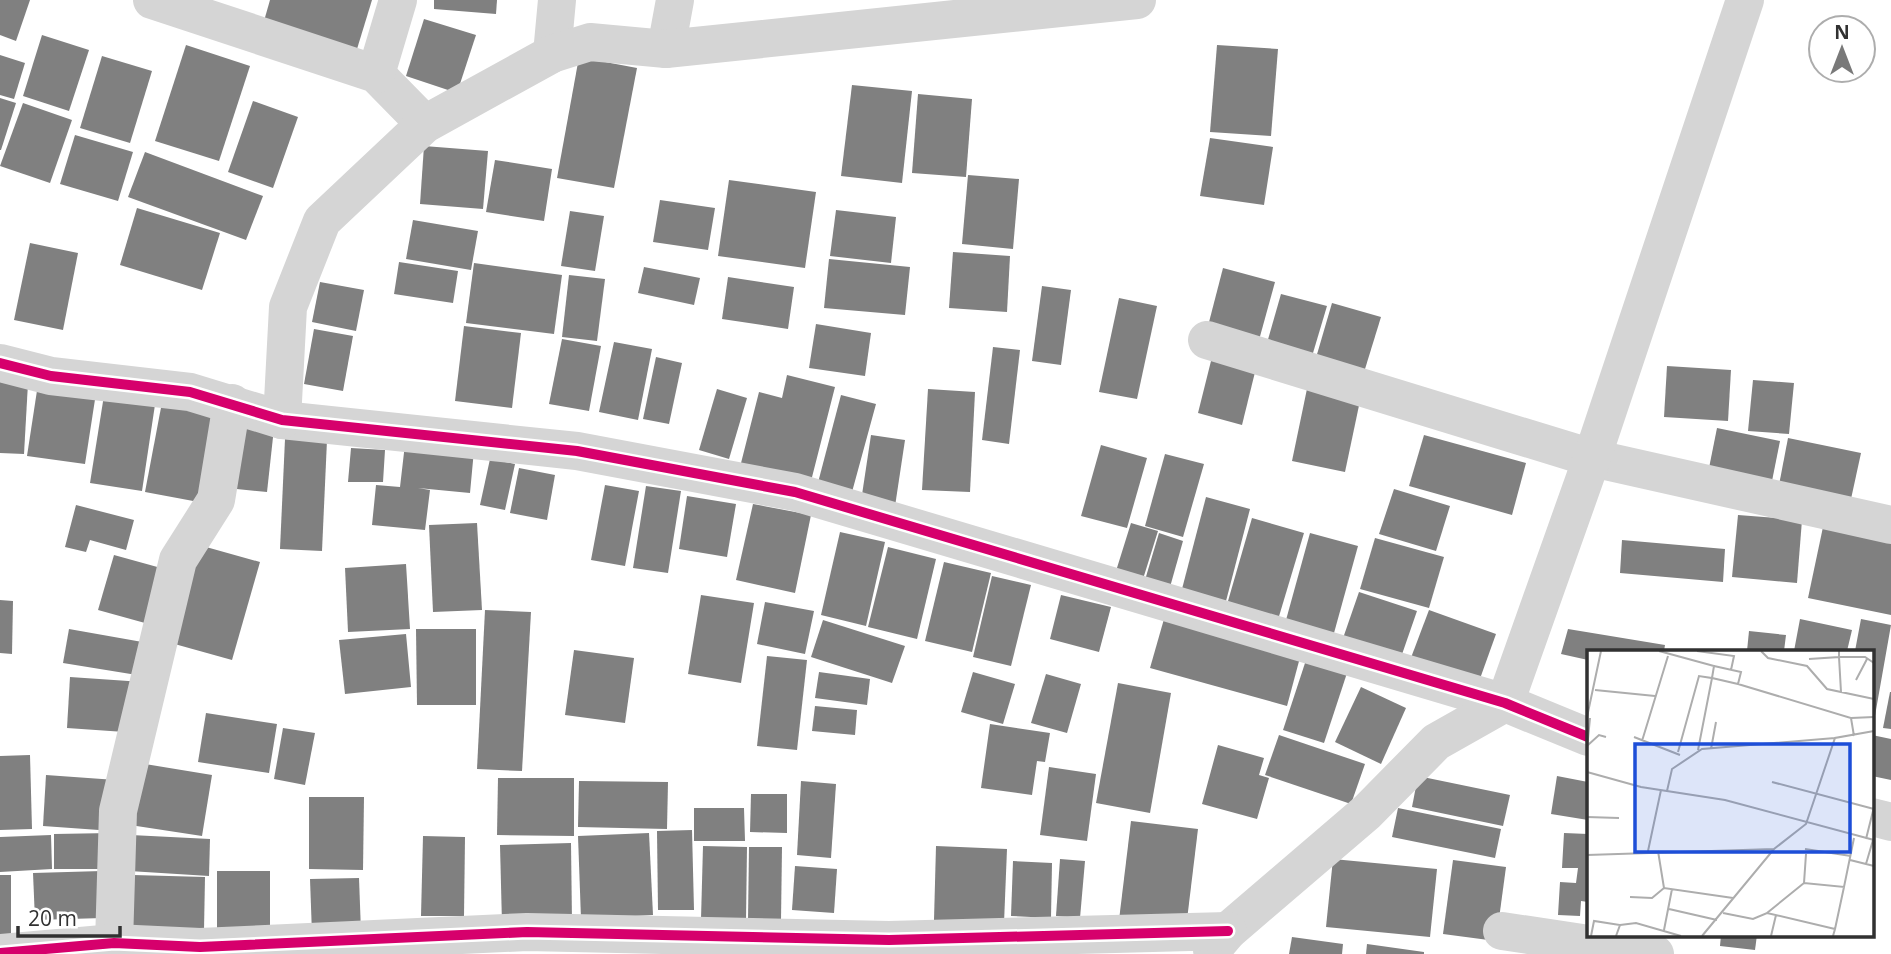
<svg xmlns="http://www.w3.org/2000/svg" width="1891" height="954" viewBox="0 0 1891 954" font-family="'Open Sans',sans-serif">
	<style>
		.building { fill: #808080 }
		.lines { fill: none; stroke-linecap: round; stroke-linejoin: round }
		.minor { stroke: #d5d5d5; stroke-width: 38 }
		.cycleway-casing { stroke: #fff; stroke-width: 15 }
		.cycleway { stroke: #d6006c; stroke-width: 10 }
		.inset-road { fill: none; stroke: #adadad; stroke-width: 2 }
		.view { fill: #1d4ed8; fill-opacity: 0.15; stroke: #1d4ed8; stroke-width: 3.5 }
		.inset-edge { fill: none; stroke: #313131; stroke-width: 3.5 }
	</style>
	<rect width="100%" height="100%" fill="#fff"/>
	<g class="building">
		<path d="M0 0H30L16 41 0 35Z"/>
		<path d="M270 0H372L357 49 264 21Z"/>
		<path d="M434 0H497L496 14 434 9Z"/>
		<path d="M424 19 476 35 457 93 406 76Z"/>
		<path d="M42 35 89 50 69 111 23 96Z"/>
		<path d="M186 45 250 66 219 161 155 141Z"/>
		<path d="M1217 45 1278 49 1271 136 1210 132Z"/>
		<path d="M0 55 25 63 14 99 0 95Z"/>
		<path d="M102 56 152 71 130 143 80 128Z"/>
		<path d="M579 57 637 68 614 188 557 178Z"/>
		<path d="M852 85 912 91 902 183 841 176Z"/>
		<path d="M918 94 972 99 966 177 912 173Z"/>
		<path d="M0 98 16 103 1 150H0Z"/>
		<path d="M253 101 298 117 273 188 228 172Z"/>
		<path d="M23 103 72 120 50 183 0 166Z"/>
		<path d="M75 135 133 152 118 201 60 184Z"/>
		<path d="M1210 138 1273 147 1264 205 1200 196Z"/>
		<path d="M424 146 488 151 483 209 420 204Z"/>
		<path d="M145 152 263 196 246 240 128 197Z"/>
		<path d="M495 160 552 169 544 221 486 212Z"/>
		<path d="M968 175 1019 179 1013 249 962 244Z"/>
		<path d="M729 180 816 192 805 268 718 256Z"/>
		<path d="M660 200 715 208 708 250 653 242Z"/>
		<path d="M137 208 220 233 202 290 120 265Z"/>
		<path d="M836 210 896 217 891 263 830 256Z"/>
		<path d="M570 211 604 216 595 271 561 266Z"/>
		<path d="M413 220 478 231 471 270 406 259Z"/>
		<path d="M30 243 78 253 63 330 14 320Z"/>
		<path d="M953 252 1010 256 1007 312 949 308Z"/>
		<path d="M829 259 910 267 905 315 824 308Z"/>
		<path d="M399 262 458 271 453 303 394 294Z"/>
		<path d="M474 263 562 275 554 334 466 323Z"/>
		<path d="M644 267 700 278 694 305 638 293Z"/>
		<path d="M1223 268 1275 282 1259 340 1208 326Z"/>
		<path d="M569 275 605 279 597 341 562 337Z"/>
		<path d="M728 277 794 287 788 329 722 319Z"/>
		<path d="M320 282 364 290 356 331 312 322Z"/>
		<path d="M1042 286 1071 290 1061 365 1032 361Z"/>
		<path d="M1281 294 1327 306 1310 363 1265 350Z"/>
		<path d="M1119 298 1157 306 1137 399 1099 392Z"/>
		<path d="M1332 303 1381 317 1361 382 1313 368Z"/>
		<path d="M816 324 871 333 865 376 809 368Z"/>
		<path d="M464 326 521 333 512 408 455 401Z"/>
		<path d="M314 329 353 336 343 391 304 384Z"/>
		<path d="M562 339 601 346 589 411 549 404Z"/>
		<path d="M614 342 652 349 638 420 599 412Z"/>
		<path d="M993 347 1020 350 1009 444 982 440Z"/>
		<path d="M1213 353 1257 364 1242 425 1198 413Z"/>
		<path d="M656 357 682 363 669 424 643 419Z"/>
		<path d="M1667 366 1731 370 1728 421 1664 417Z"/>
		<path d="M787 375 835 387 810 485 740 467 759 392 782 398Z"/>
		<path d="M1753 380 1794 383 1789 434 1748 431Z"/>
		<path d="M0 382 28 383 24 454 0 453Z"/>
		<path d="M38 384 96 393 85 464 27 456Z"/>
		<path d="M1308 384 1361 396 1345 472 1292 461Z"/>
		<path d="M105 389 156 398 142 491 90 483Z"/>
		<path d="M717 389 747 398 729 459 699 450Z"/>
		<path d="M928 389 975 392 970 492 922 490Z"/>
		<path d="M841 395 876 404 849 503 815 494Z"/>
		<path d="M163 397 222 407 204 503 145 492Z"/>
		<path d="M234 424 274 428 267 492 227 488Z"/>
		<path d="M1717 428 1780 441 1771 486 1708 473Z"/>
		<path d="M871 435 905 440 894 513 860 508Z"/>
		<path d="M1424 435 1526 463 1512 515 1409 486Z"/>
		<path d="M1788 438 1861 453 1851 499 1779 485Z"/>
		<path d="M285 439 327 440 322 551 280 549Z"/>
		<path d="M405 444 474 450 470 493 418 488 430 490 425 530 372 525 376 485 400 487Z"/>
		<path d="M1101 445 1147 458 1127 528 1081 516Z"/>
		<path d="M351 448 385 450 383 482H348Z"/>
		<path d="M1165 454 1204 464 1183 537 1145 526Z"/>
		<path d="M490 459 515 464 505 510 480 505Z"/>
		<path d="M519 468 555 475 547 520 510 513Z"/>
		<path d="M605 485 639 491 625 566 591 560Z"/>
		<path d="M646 486 681 491 668 573 633 568Z"/>
		<path d="M1394 489 1450 506 1436 551 1379 534Z"/>
		<path d="M687 496 736 504 727 557 679 549Z"/>
		<path d="M1206 497 1250 509 1226 601 1182 589Z"/>
		<path d="M753 504 811 515 795 593 736 580Z"/>
		<path d="M76 505 134 520 126 550 90 540 86 552 65 547Z"/>
		<path d="M1738 515 1802 520 1797 583 1732 577Z"/>
		<path d="M1252 518 1304 533 1277 623 1226 608Z"/>
		<path d="M477 523 482 610 433 612 429 525Z"/>
		<path d="M1131 523 1158 531 1143 579 1116 571Z"/>
		<path d="M1823 527 1891 540V615L1808 598Z"/>
		<path d="M840 532 885 542 866 626 821 615Z"/>
		<path d="M1159 533 1183 541 1170 587 1145 580Z"/>
		<path d="M1310 533 1358 546 1334 633 1286 620Z"/>
		<path d="M1375 538 1444 557 1429 608 1360 589Z"/>
		<path d="M1622 540 1725 549 1723 582 1620 573Z"/>
		<path d="M199 545 260 562 232 660 171 643Z"/>
		<path d="M888 547 936 559 917 639 868 627Z"/>
		<path d="M114 555 161 568 145 623 98 610Z"/>
		<path d="M944 562 991 573 972 652 925 641Z"/>
		<path d="M406 564 410 629 348 632 345 568Z"/>
		<path d="M992 576 1031 585 1011 666 973 657Z"/>
		<path d="M1359 592 1417 611 1399 663 1341 644Z"/>
		<path d="M701 595 754 603 741 683 688 674Z"/>
		<path d="M1061 595 1111 607 1099 652 1050 639Z"/>
		<path d="M0 600 13 601 12 654 0 653Z"/>
		<path d="M765 602 814 611 805 654 757 644Z"/>
		<path d="M485 610 531 612 522 771 477 769Z"/>
		<path d="M1429 610 1496 634 1477 687 1409 663Z"/>
		<path d="M1166 612 1302 650 1287 706 1150 668Z"/>
		<path d="M1800 619 1852 630 1847 651H1794Z"/>
		<path d="M1861 619 1891 625 1873 727 1872 651H1855Z"/>
		<path d="M823 620 905 646 892 683 811 657Z"/>
		<path d="M69 629 148 643 143 676 63 663Z"/>
		<path d="M416 629H476V705H417Z"/>
		<path d="M1568 629 1665 645 1664 651H1588V660L1561 654Z"/>
		<path d="M1749 631 1786 635 1784 651H1747Z"/>
		<path d="M406 634 411 687 345 694 339 640Z"/>
		<path d="M574 650 634 658 625 723 565 715Z"/>
		<path d="M767 656 807 660 797 750 757 746Z"/>
		<path d="M1307 657 1348 670 1324 743 1283 730Z"/>
		<path d="M819 672 870 679 867 705 815 698Z"/>
		<path d="M973 672 1015 684 1003 724 961 712Z"/>
		<path d="M1046 674 1081 684 1067 733 1031 723Z"/>
		<path d="M70 677 143 682 139 733 67 728Z"/>
		<path d="M1118 683 1171 693 1150 813 1096 803Z"/>
		<path d="M1361 687 1406 708 1381 764 1335 742Z"/>
		<path d="M1890 692H1891V729L1883 728Z"/>
		<path d="M815 706 857 710 855 735 812 731Z"/>
		<path d="M206 713 277 724 269 773 198 762Z"/>
		<path d="M990 724 1050 733 1045 762 1037 761 1032 795 981 788Z"/>
		<path d="M283 728 315 733 305 785 274 779Z"/>
		<path d="M1279 735 1365 764 1351 804 1265 775Z"/>
		<path d="M1872 735 1891 739V780L1872 776Z"/>
		<path d="M1218 745 1264 758 1259 775 1269 778 1257 819 1202 804Z"/>
		<path d="M30 755 32 829 0 830V756Z"/>
		<path d="M139 763 212 775 202 836 130 825Z"/>
		<path d="M1049 767 1096 774 1087 841 1040 835Z"/>
		<path d="M46 775 116 780 113 831 43 826Z"/>
		<path d="M1418 776 1510 795 1503 826 1412 807Z"/>
		<path d="M1557 776 1588 782V820L1551 814Z"/>
		<path d="M498 778H574V836L497 835Z"/>
		<path d="M579 781 668 782 667 829 578 827Z"/>
		<path d="M801 781 836 784 831 858 797 855Z"/>
		<path d="M751 794H787V833L750 832Z"/>
		<path d="M309 797H364L363 870 309 869Z"/>
		<path d="M694 808H744L745 841H694Z"/>
		<path d="M1398 808 1501 829 1495 858 1392 837Z"/>
		<path d="M1131 821 1198 829 1186 928 1119 920Z"/>
		<path d="M692 830 694 910H658L657 831Z"/>
		<path d="M111 833V869H54V834Z"/>
		<path d="M649 833 653 915 581 919 578 836Z"/>
		<path d="M1564 833 1588 834V902L1581 901 1580 916 1558 915 1560 882 1576 883 1578 868H1562Z"/>
		<path d="M51 835 52 869 0 872V837Z"/>
		<path d="M131 835 210 839 209 876 129 871Z"/>
		<path d="M423 836 465 837 464 916H421Z"/>
		<path d="M571 843 572 923 502 924 500 845Z"/>
		<path d="M703 846 747 847 746 920 701 919Z"/>
		<path d="M936 846 1007 849 1004 923 934 920Z"/>
		<path d="M749 847H782L781 920H748Z"/>
		<path d="M1060 859 1085 861 1080 918 1056 916Z"/>
		<path d="M1333 859 1437 869 1430 937 1326 927Z"/>
		<path d="M1453 860 1506 867 1496 941 1443 934Z"/>
		<path d="M1013 861 1052 863 1051 918 1011 916Z"/>
		<path d="M795 866 837 869 834 913 792 910Z"/>
		<path d="M102 871 103 918 35 920 33 873Z"/>
		<rect x="217" y="871" width="53" height="65"/>
		<rect x="0" y="875" width="11" height="59"/>
		<path d="M133 875 205 877 204 930 132 929Z"/>
		<path d="M359 878 361 932 312 934 310 879Z"/>
		<path d="M1721 935H1757L1755 950 1720 946Z"/>
		<path d="M1292 937 1343 944 1342 954H1289Z"/>
		<path d="M1367 944 1424 952V954H1366Z"/>
	</g>
	<g class="lines">
		<g class="minor">
			<path d="M152 0 376 74 425 124"/>
			<path d="M666 49 675 0"/>
			<path d="M552 54 557 0"/>
			<path d="M376 74 398 0"/>
			<path d="M1207 340 1592 458 1891 525"/>
			<path d="M0 363 51 376 190 392 282 420 577 451 795 492 1505 703 1588 737"/>
			<path d="M282 420 288 307 322 221 425 124 552 54 590 42 666 49 1137 0"/>
			<path d="M1872 817 1891 822"/>
			<path d="M1502 931 1655 954"/>
			<path d="M114 943 118 811 178 560 216 500 232 403"/>
			<path d="M1212 950 1228 931 1367 812 1436 742 1505 703 1592 458 1745 0"/>
			<path d="M0 953 114 943 200 947 527 932 889 940 1228 931"/>
		</g>
		<defs>
			<g id="cycleway">
				<path d="M0 363 51 376 190 392 282 420 577 451 795 492 1505 703 1588 737"/>
				<path d="M0 953 114 943 200 947 527 932 889 940 1228 931"/>
			</g>
		</defs>
		<use href="#cycleway" class="cycleway-casing"/>
		<use href="#cycleway" class="cycleway"/>
	</g>
	<g transform="translate(1587 650)">
		<rect width="287" height="287" fill="#fff"/>
		<path class="inset-road" d="M72 1 127 16 125 28 112 26 91 102M110 1 147 6 144 20M174 1 181 8 220 16 240 39 287 49M222 9 252 7V1M269 30 280 9M151 34 264 68 267 86M8 40 68 46M254 42 252 7H278L287 13M0 67 14 1M264 68 287 67M47 87 93 105M55 91 81 6M1 95 12 85 19 87M0 99 3 68M124 99 129 72M111 100 125 28 151 34 154 22 127 16M0 122 54 137 138 150 287 190M185 132 287 159M80 141 85 119 115 99 248 88M0 167 32 168M279 189 287 157M218 199 264 206M61 201 74 140M71 201 77 238M0 205 187 199M263 210 287 216M279 214 286 190M217 233 219 204M43 247 65 248 77 238 146 248M82 259 130 270M136 263 166 269 180 263 248 279 246 286M180 263 217 233 257 237 267 188M33 275 49 273 94 286M248 279 257 237M77 280 85 239M4 286 7 271 33 275 29 286M115 286 187 199 219 174 248 88 287 81M184 286 189 265"/>
		<path class="view" d="M48 94H263V202H48Z"/>
		<rect width="287" height="287" class="inset-edge"/>
	</g>
	<g transform="translate(1842 49)"><circle r="33" fill="#ffffff" stroke="#adadad" stroke-width="2"/>
	<path d="M0-5L12 26L0 18L-12 26Z" fill="#797979"/>
	<text y="-10" font-size="19" font-weight="bold" text-anchor="middle" fill="#313131">N</text>
	</g>
	<path d="M18 926v10h102v-10" fill="none" stroke="#313131" stroke-width="3.5"/>
	<text x="28" y="926" font-size="21" fill="#313131" stroke="#ffffff" stroke-width="5" paint-order="stroke">20 m</text>
</svg>
